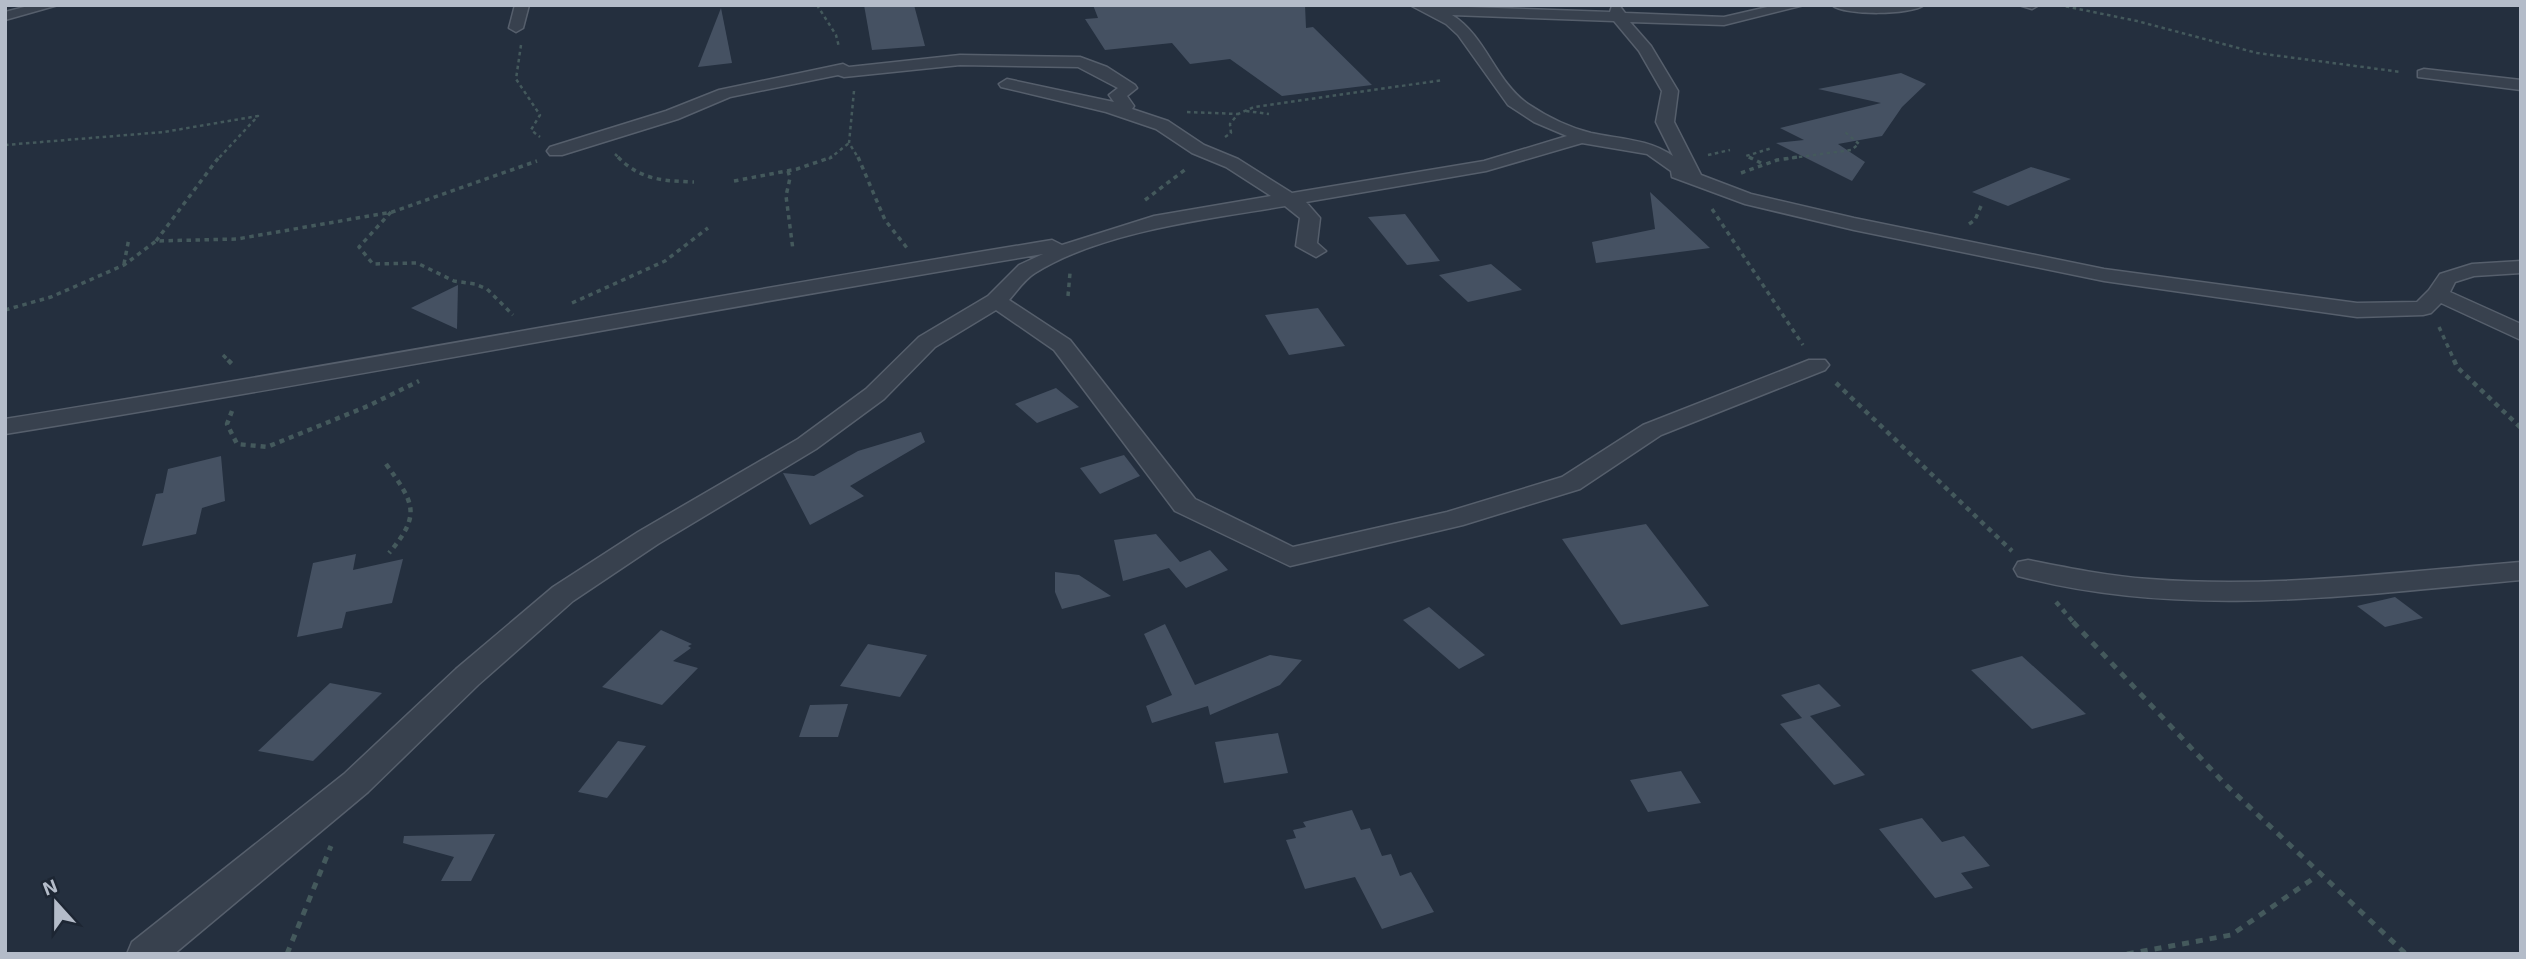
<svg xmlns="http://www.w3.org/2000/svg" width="2526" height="959" viewBox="0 0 2526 959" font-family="'Exo 2',sans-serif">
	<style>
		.building { fill: #455162 }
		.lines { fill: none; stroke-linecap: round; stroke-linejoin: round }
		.street-casing { stroke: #565f6c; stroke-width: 3 }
		.path-far3 { stroke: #44595c; stroke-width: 2.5; stroke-dasharray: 3.5 3.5; stroke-linecap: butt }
		.path-far2 { stroke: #44595c; stroke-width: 3.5; stroke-dasharray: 4.5 4.5; stroke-linecap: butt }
		.path-far1 { stroke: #44595c; stroke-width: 4.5; stroke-dasharray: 5 5; stroke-linecap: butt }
		.path { stroke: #44595c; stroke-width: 5; stroke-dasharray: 7 7; stroke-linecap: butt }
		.street { fill: #38414e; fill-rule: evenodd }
	</style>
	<rect width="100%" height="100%" fill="#242f3e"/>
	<g class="building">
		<path d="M864 5H914L925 46 872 50Z"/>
		<path d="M1093 5H1305L1306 28 1313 27 1372 85 1282 96 1230 59 1190 64 1172 43 1105 50 1085 19 1098 18Z"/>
		<path d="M721 8 732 63 698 67Z"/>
		<path d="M1901 73 1926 84 1902 107 1882 136 1838 144 1865 162 1852 181 1776 143 1804 140 1780 128 1881 103 1818 89Z"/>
		<path d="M2031 167 2071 179 2008 206 1972 192Z"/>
		<path d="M1650 192 1710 248 1596 263 1592 242 1655 229Z"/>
		<path d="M1405 214 1440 261 1407 265 1368 217Z"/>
		<path d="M1491 264 1522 290 1468 302 1439 275Z"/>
		<path d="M458 285 457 329 411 308Z"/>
		<path d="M1318 308 1345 346 1289 355 1265 315Z"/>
		<path d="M1056 388 1079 407 1037 423 1015 404Z"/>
		<path d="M921 432 925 442 850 486 864 496 810 525 783 473 814 476 858 451Z"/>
		<path d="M1124 455 1140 476 1100 494 1080 468Z"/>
		<path d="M221 456 225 501 202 508 196 534 142 546 156 494 163 493 168 469Z"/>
		<path d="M1646 524 1709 606 1621 625 1562 539Z"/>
		<path d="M1156 534 1180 562 1210 550 1228 570 1186 588 1169 568 1123 581 1114 540Z"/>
		<path d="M356 554 353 570 403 559 392 603 346 612 342 628 297 637 313 563Z"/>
		<path d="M1055 572 1079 575 1111 596 1062 609 1055 592Z"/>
		<path d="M2395 597 2423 618 2385 627 2357 606Z"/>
		<path d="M1429 607 1485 655 1459 669 1403 620Z"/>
		<path d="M1165 624 1195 685 1270 655 1302 660 1280 685 1210 715 1208 706 1152 723 1146 706 1172 695 1144 634Z"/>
		<path d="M661 630 692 644 688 646 691 648 673 661 698 668 662 705 602 687Z"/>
		<path d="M868 644 927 655 900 697 840 686Z"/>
		<path d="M2022 656 2086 714 2032 729 1971 670Z"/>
		<path d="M330 683 382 693 313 761 258 751Z"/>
		<path d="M1819 684 1841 706 1810 716 1865 775 1834 785 1780 724 1802 718 1781 695Z"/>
		<path d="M848 704 838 737H799L810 705Z"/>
		<path d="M1278 733 1288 773 1224 783 1215 742Z"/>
		<path d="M618 741 646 746 607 798 578 792Z"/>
		<path d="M1681 771 1701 803 1648 812 1630 780Z"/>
		<path d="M1352 810 1361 830 1370 828 1382 856 1391 854 1400 876 1411 872 1434 912 1382 929 1355 877 1305 889 1286 840 1296 838 1293 830 1306 827 1303 822Z"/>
		<path d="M1922 818 1942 842 1964 836 1990 866 1961 873 1973 888 1935 898 1879 829Z"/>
		<path d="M495 834 471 881H441L454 857 403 843 404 836Z"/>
	</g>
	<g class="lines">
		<defs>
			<g id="street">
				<path d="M32 5H58L5 20V12Z"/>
				<path d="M515 5H529L523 28 516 32 509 28Z"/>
				<path d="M1410 5 1610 12 1612 6 1619 5 1625 13 1724 17 1776 5H1804L1724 25 1630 22 1651 46 1678 91 1674 122 1701 175 1751 194 1854 218 2104 269 2357 303 2417 302 2429 290 2440 274 2472 264 2521 261V273L2474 276 2455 282 2450 292 2521 324V340L2441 303 2431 313 2423 315 2357 317 2104 281 1854 230 1745 204 1672 177 1671 171 1647 154 1582 143 1486 171 1306 202 1320 218 1317 243 1326 251 1316 257 1296 246 1300 218 1285 206C1208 219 1102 231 1035 273 1025 279 1017 291 1009 300L1070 340 1195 499 1293 547 1447 512 1562 477 1643 425 1809 360H1825L1829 365 1825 370 1661 435 1580 489 1463 525 1290 566 1175 511 1054 350 996 310 935 347 884 399 816 449 658 544 573 601 478 685 368 792 174 954H127L132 942 344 774 456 669 553 587 638 532 798 439 866 389 919 337 988 296 1019 265 1043 254C697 311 352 378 5 434V419C355 363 702 297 1052 240L1062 245 1154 216 1271 196 1226 167 1192 153 1156 129 1106 112 1001 87 999 84 1007 79 1114 102 1109 95 1118 88 1078 67 960 65 844 77 838 75 730 97 678 119 562 155H550L547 151 550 147 666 111 719 90 843 64 849 67 960 55 1080 57 1107 67 1135 85 1137 88 1127 96 1134 106 1132 109 1168 121 1204 145 1238 159 1292 193 1484 161 1567 136 1534 122 1508 105 1458 35 1446 24ZM1452 15 1614 21 1639 51 1662 91 1656 122 1673 156C1649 139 1619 139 1591 133 1570 128 1546 116 1528 104 1495 81 1486 36 1452 15Z"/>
				<path d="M1832 5H1924C1911 15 1845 16 1832 5Z"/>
				<path d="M2019 5H2039L2032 9Z"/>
				<path d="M2424 69 2521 80V90L2418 77V71Z"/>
				<path d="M2028 560C2068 568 2108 576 2149 579 2273 589 2397 572 2521 562V580C2353 595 2183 620 2018 576L2014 569 2018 562Z"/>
			</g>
		</defs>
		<use href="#street" class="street-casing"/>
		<g class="path-far3">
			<path d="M817 5 836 35 839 47"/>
			<path d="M2059 5 2137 21 2257 53 2401 72"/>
			<path d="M521 45 516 79 540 115 531 130 540 137"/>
			<path d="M854 91 849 143 859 159"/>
			<path d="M1246 111 1269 114"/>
			<path d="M1187 112 1238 114"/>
			<path d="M1225 137 1231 133 1230 124 1238 114 1254 107 1443 80"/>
			<path d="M5 145 164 132 258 116 218 159"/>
			<path d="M615 154 620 159"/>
			<path d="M1708 155 1730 150"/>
			<path d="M829 159 849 143"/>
			<path d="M1752 159 1746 156 1772 148"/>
			<path d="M1785 159 1851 150 1859 144 1845 132"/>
		</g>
		<g class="path-far2">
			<path d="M618 157C640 180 664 181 694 182"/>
			<path d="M858 157 885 220 907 248"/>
			<path d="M1749 157 1761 163"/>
			<path d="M788 171 790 178 786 196 793 250"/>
			<path d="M1741 173 1777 160 1798 157"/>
			<path d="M734 181 797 169 832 157"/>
			<path d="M1145 200 1186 169"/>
			<path d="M1712 209 1803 345"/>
			<path d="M391 212 359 247 373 264 417 263 454 281 475 284 487 289 513 315"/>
			<path d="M1969 224 1975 220 1981 206"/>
			<path d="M156 241 219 157"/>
			<path d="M124 264 129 238"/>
			<path d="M1068 296 1070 273"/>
			<path d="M572 303 665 261 708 228"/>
			<path d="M5 310 51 297 124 265 156 241 237 239 392 212 537 161"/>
			<path d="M2439 327 2455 362"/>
			<path d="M223 355 230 362"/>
		</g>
		<g class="path-far1">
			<path d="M228 360 232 364"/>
			<path d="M2454 360 2457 367 2521 428"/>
			<path d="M1836 383 2012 551"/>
			<path d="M232 411 227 424 237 444 267 447 368 406 419 381"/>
			<path d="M386 464C414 503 422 514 389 553"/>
			<path d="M2056 602 2075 624"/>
		</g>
		<g class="path">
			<path d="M2073 622 2225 784 2406 954"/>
			<path d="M287 954 331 846"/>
			<path d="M2127 954 2231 935 2317 876"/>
		</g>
		<use href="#street" class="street"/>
	</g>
	<rect width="2526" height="959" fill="none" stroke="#b4bcc9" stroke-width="14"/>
	<g transform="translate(56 903) rotate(339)" stroke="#1d2633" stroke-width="5" paint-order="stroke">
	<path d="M0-5L12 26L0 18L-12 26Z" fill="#b4bcc9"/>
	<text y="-10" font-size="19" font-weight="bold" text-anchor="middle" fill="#b4bcc9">N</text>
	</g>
</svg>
